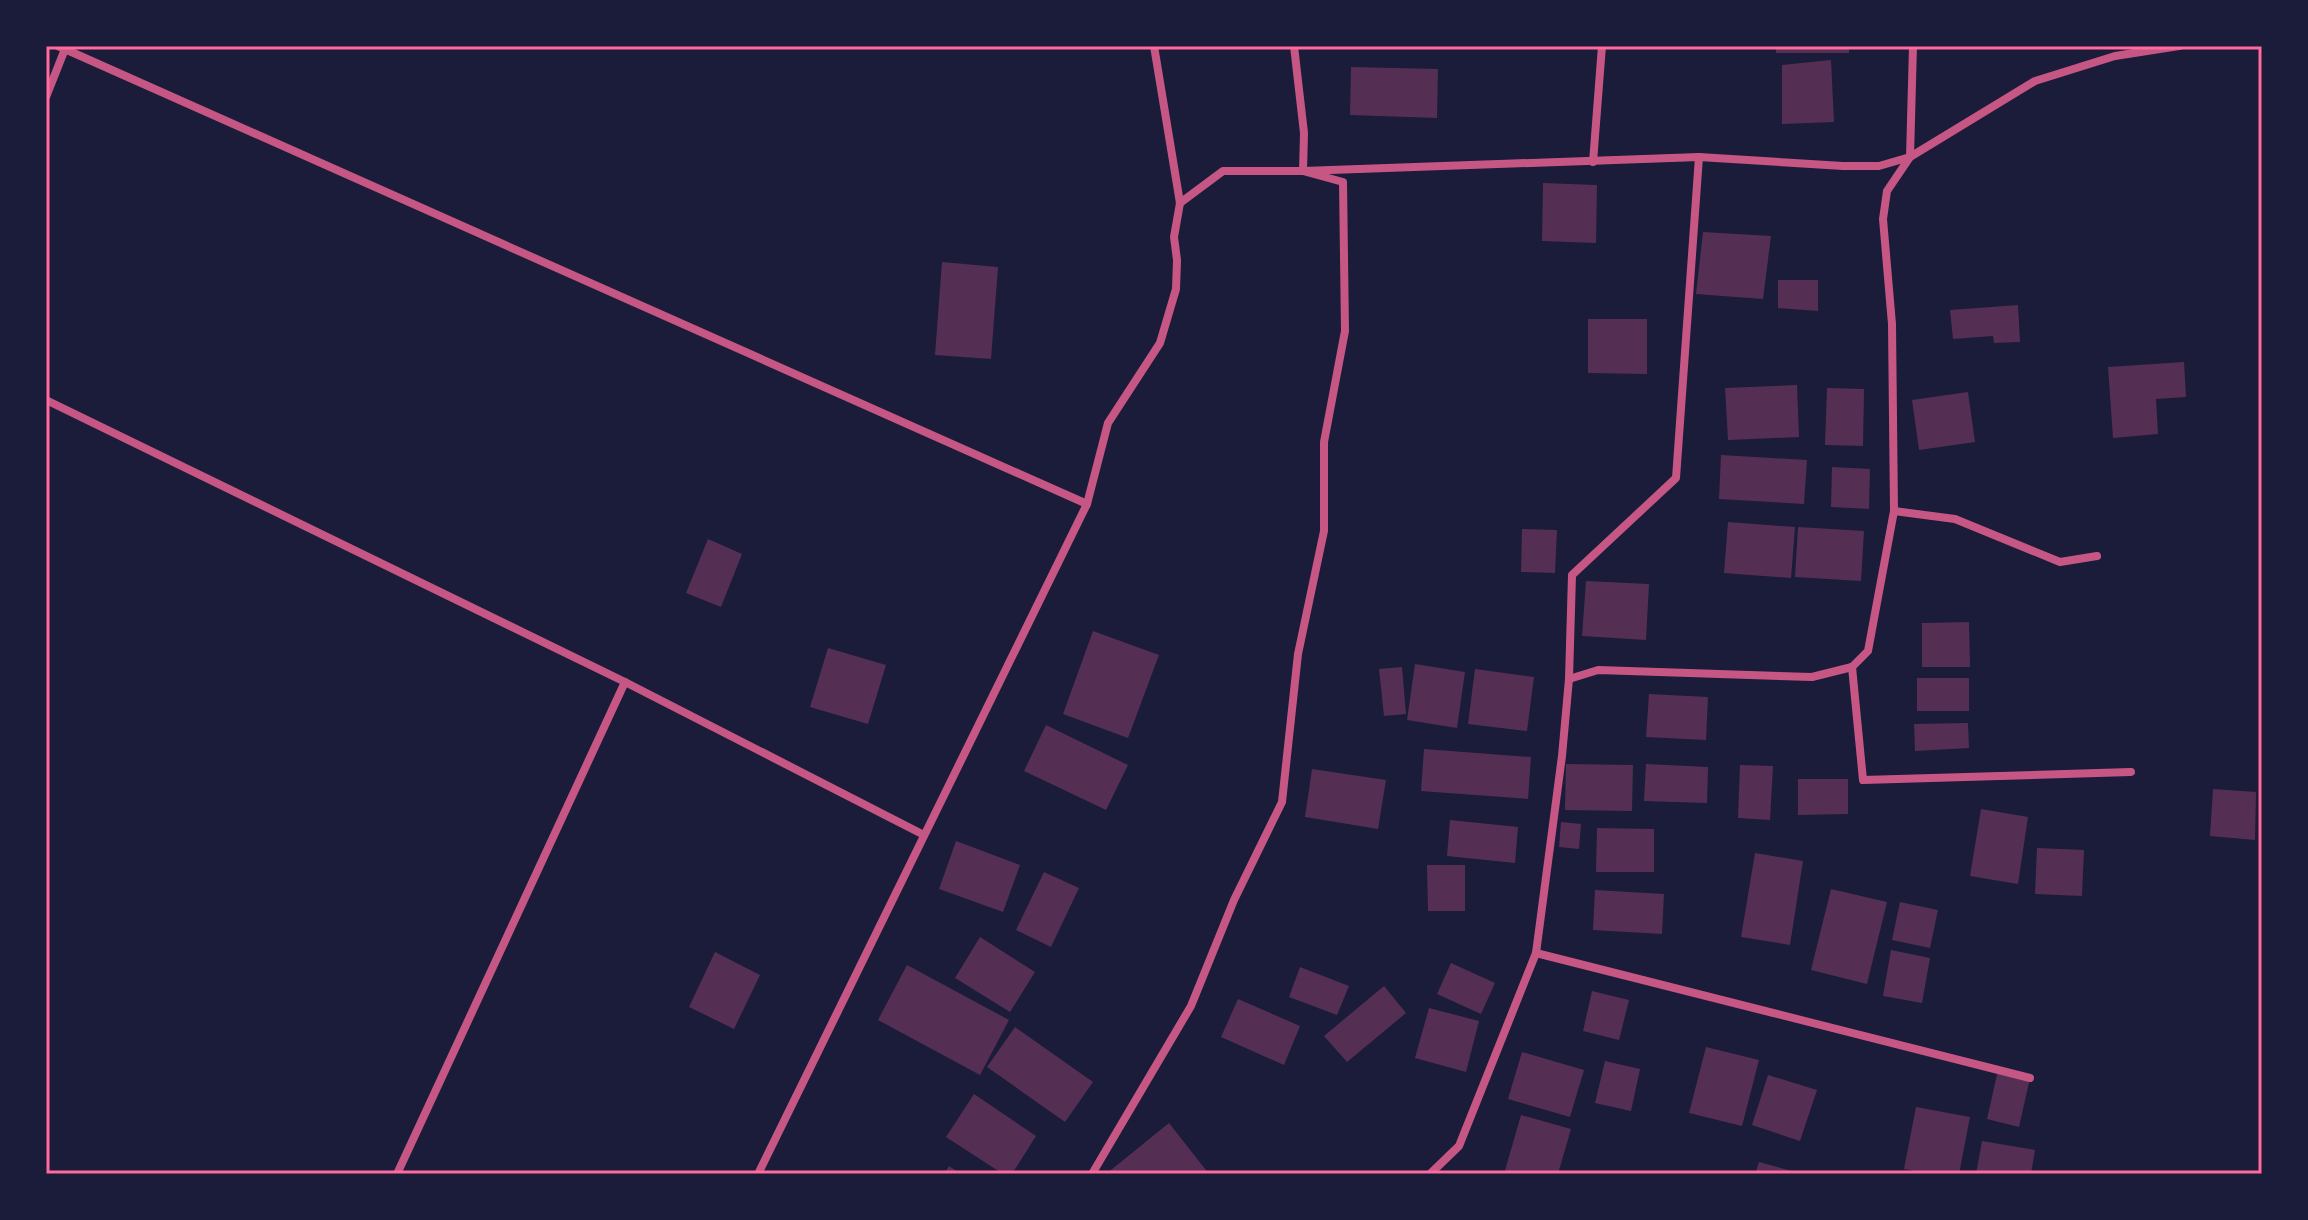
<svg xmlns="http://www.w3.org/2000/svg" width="2308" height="1220" viewBox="0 0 2308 1220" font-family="'Space Grotesk',sans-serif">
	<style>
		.building { fill: #542f53 }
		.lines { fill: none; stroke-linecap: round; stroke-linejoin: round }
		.minor { stroke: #c65784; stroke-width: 8 }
		.neatline { fill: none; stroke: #ff6b9d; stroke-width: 3 }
	</style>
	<rect width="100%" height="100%" fill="#1b1b3a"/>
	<g class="building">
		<rect x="1776" y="46" width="73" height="7"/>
		<path d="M1831 60 1834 122 1782 124V65Z"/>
		<path d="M1351 67 1438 69 1437 118 1350 115Z"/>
		<path d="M1543 183 1597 185 1596 243 1542 241Z"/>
		<path d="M1703 232 1771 236 1763 299 1696 294Z"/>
		<path d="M942 262 998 267 991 359 935 355Z"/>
		<path d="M1778 280H1818V311L1778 308Z"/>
		<path d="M2018 305 2020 342 1994 343 1993 336 1953 339 1950 310Z"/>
		<path d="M1588 319H1647V374L1588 373Z"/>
		<path d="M2184 362 2186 397 2156 399 2158 434 2113 438 2108 367Z"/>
		<path d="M1797 385 1799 437 1728 440 1725 388Z"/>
		<path d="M1827 388 1864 389 1863 446 1825 445Z"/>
		<path d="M1968 392 1975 442 1919 450 1912 400Z"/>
		<path d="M1721 455 1807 460 1804 504 1719 499Z"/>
		<path d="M1832 467 1870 469 1869 509 1831 507Z"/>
		<path d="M1728 522 1795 527 1791 578 1724 573Z"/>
		<path d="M1798 527 1864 531 1861 581 1795 577Z"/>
		<path d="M1522 529 1557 530 1555 573 1521 572Z"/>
		<path d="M708 539 742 554 721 607 686 593Z"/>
		<path d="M1586 581 1649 584 1646 640 1582 636Z"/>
		<path d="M1969 622 1970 667H1922V623Z"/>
		<path d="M1093 631 1159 655 1128 738 1063 714Z"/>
		<path d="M828 648 886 665 868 724 810 707Z"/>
		<path d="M1415 664 1465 672 1457 728 1407 720Z"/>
		<path d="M1402 667 1406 714 1384 716 1379 669Z"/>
		<path d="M1475 669 1534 677 1527 731 1468 724Z"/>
		<rect x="1917" y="678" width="52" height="33"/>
		<path d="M1649 694 1708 697 1706 740 1646 737Z"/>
		<path d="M1968 723 1969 748 1915 751 1914 724Z"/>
		<path d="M1046 725 1128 765 1106 810 1024 771Z"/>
		<path d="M1424 749 1531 757 1528 799 1421 791Z"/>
		<path d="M1566 764 1633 765 1632 811 1565 810Z"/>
		<path d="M1646 764 1708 767 1707 803 1644 801Z"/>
		<path d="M1740 765 1773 766 1770 820 1738 818Z"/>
		<path d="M1312 769 1386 780 1378 829 1305 817Z"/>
		<path d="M1798 779H1848V814L1798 815Z"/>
		<path d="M2213 789 2256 792 2255 840 2210 836Z"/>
		<path d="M1981 809 2028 817 2018 884 1970 876Z"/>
		<path d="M1450 820 1518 827 1515 863 1447 856Z"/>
		<path d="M1561 822 1581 824 1579 849 1559 847Z"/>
		<path d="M1597 828 1654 829V872H1596Z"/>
		<path d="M956 841 1020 865 1003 912 939 889Z"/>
		<path d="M2037 848 2084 850 2082 896 2035 894Z"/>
		<path d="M1755 853 1803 861 1790 945 1741 937Z"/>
		<path d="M1427 865H1465V911H1428Z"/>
		<path d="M1044 872 1079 888 1051 947 1016 930Z"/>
		<path d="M1831 889 1887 902 1867 984 1811 970Z"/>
		<path d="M1595 890 1664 894 1662 934 1593 930Z"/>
		<path d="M1900 902 1938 910 1930 948 1892 940Z"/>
		<path d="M980 937 1035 972 1010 1012 955 978Z"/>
		<path d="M1891 950 1930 958 1922 1003 1883 996Z"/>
		<path d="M715 952 760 975 734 1029 689 1007Z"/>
		<path d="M1451 963 1495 983 1481 1014 1437 994Z"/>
		<path d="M907 965 1009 1020 980 1075 878 1020Z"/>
		<path d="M1300 967 1349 986 1337 1015 1289 997Z"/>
		<path d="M1384 986 1406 1013 1347 1062 1324 1036Z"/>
		<path d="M1592 991 1629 1000 1619 1040 1583 1031Z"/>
		<path d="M1238 999 1300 1026 1284 1065 1221 1037Z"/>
		<path d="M1429 1008 1479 1021 1466 1072 1415 1058Z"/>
		<path d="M1015 1027 1093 1082 1065 1122 987 1067Z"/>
		<path d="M1706 1047 1759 1060 1742 1126 1689 1113Z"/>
		<path d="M1522 1052 1584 1070 1570 1117 1508 1099Z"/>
		<path d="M1605 1061 1640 1069 1631 1111 1595 1103Z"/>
		<path d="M1998 1070 2030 1078 2019 1127 1987 1119Z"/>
		<path d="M1768 1075 1817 1090 1800 1141 1752 1125Z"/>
		<path d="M974 1094 1036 1136 1012 1174H1003L946 1137Z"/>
		<path d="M1916 1107 1970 1117 1959 1174H1932L1904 1169Z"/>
		<path d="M1521 1115 1571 1129 1558 1174H1504Z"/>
		<path d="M1169 1123 1209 1174H1106Z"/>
		<path d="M1982 1141 2035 1150 2031 1174H1976Z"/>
		<path d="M1759 1162 1799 1173V1174H1755Z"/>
		<path d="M949 1166 961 1174H944Z"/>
	</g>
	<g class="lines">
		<g class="minor">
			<path d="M58 46 1087 504"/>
			<path d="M46 97 65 49"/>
			<path d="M1593 162 1602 46"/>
			<path d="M1180 203 1223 171H1303L1699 157 1843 166H1879L1910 157 2035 81 2115 56 2179 46"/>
			<path d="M46 400 625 682 924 835"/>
			<path d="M1894 511 1892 324 1883 219 1887 191 1910 157 1913 46"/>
			<path d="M1852 667 1863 780 2131 772"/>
			<path d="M1569 679 1572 575 1676 478 1699 157"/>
			<path d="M1536 953 2030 1078"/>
			<path d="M397 1174 625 682"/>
			<path d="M758 1174 1087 504 1108 423 1160 343 1176 289 1177 260 1174 237 1180 203 1154 46"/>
			<path d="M1092 1174 1191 1006 1234 900 1282 802 1298 654 1324 531V442L1345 331 1343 182 1303 171 1304 133 1294 46"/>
			<path d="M1430 1174 1459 1146 1536 953 1562 756 1569 679 1598 670 1812 677 1852 667 1868 651 1894 511 1955 519 2060 562 2097 556"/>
		</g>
	</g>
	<rect width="2308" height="1220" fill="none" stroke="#1b1b3a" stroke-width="96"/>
	<rect x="48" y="48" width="2212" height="1124" class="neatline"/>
</svg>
